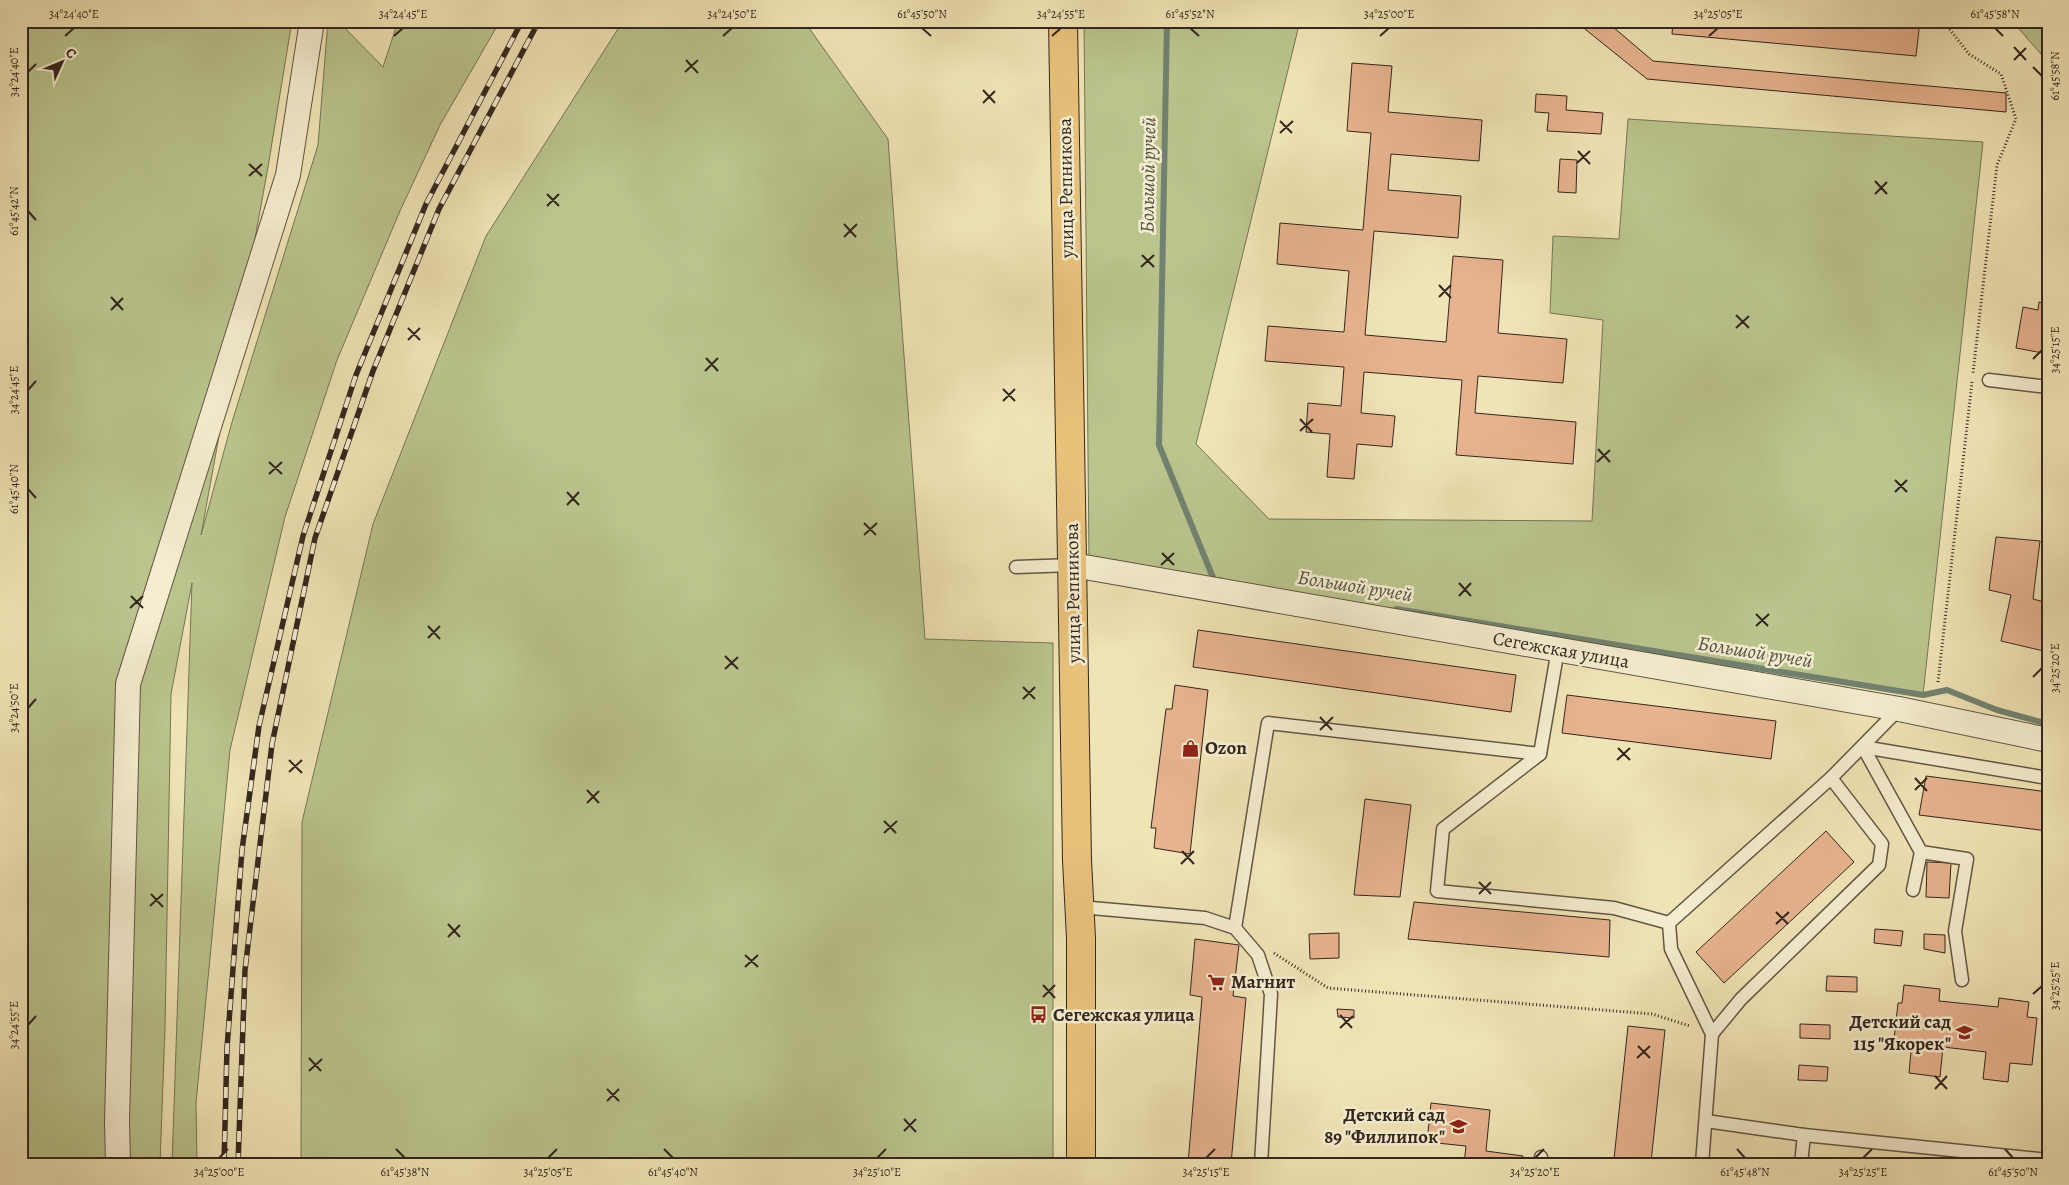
<svg xmlns="http://www.w3.org/2000/svg" width="2069" height="1185" viewBox="0 0 2069 1185" font-family="Alegreya,serif">
	<style>
		.green { fill: #bac48d; stroke: #767555 }
		.lines { fill: none; stroke-linecap: round; stroke-linejoin: round }
		.stream { stroke: #718270; stroke-width: 6 }
		.building { fill: #e7b38f; stroke: #33261d }
		.service-casing { stroke: #625643; stroke-width: 15 }
		.minor-casing { stroke: #625643; stroke-width: 26 }
		.primary-casing { stroke: #33261d; stroke-width: 30 }
		.path { stroke: #33261d; stroke-width: 3; stroke-dasharray: 1 2.5; stroke-linecap: butt }
		.service { stroke: #f5edd0; stroke-width: 12 }
		.minor { stroke: #f5edd0; stroke-width: 24 }
		.primary { stroke: #e8c27b; stroke-width: 28 }
		.rail-casing { stroke: #33261d; stroke-width: 5.5 }
		.rail { stroke: #f5edd0; stroke-width: 4; stroke-dasharray: 11; stroke-linecap: butt }
		.ticks { fill: none; stroke: #33261d; stroke-width: 2 }
		.labels { text-anchor: middle; dominant-baseline: central; stroke-width: 5; stroke-linejoin: round; paint-order: stroke }
		.street-label { font-size: 19px; fill: #33261d; stroke: #f5edd0 }
		.poi-label { font-size: 19px; font-weight: bold; fill: #33261d; stroke: #f5edd0; text-anchor: start }
		.water-label { font-size: 20px; font-style: italic; fill: #525447; stroke: #f5edd0 }
		.neatline { fill: none; stroke: #33261d; stroke-width: 2 }
		.ticks-label { font-size: 12px; text-anchor: middle; fill: #33261d }
	</style>
	<rect width="100%" height="100%" fill="#f0e4b6"/>
	<filter id="stains"><feTurbulence type="fractalNoise" baseFrequency=".004" numOctaves="4"/><feColorMatrix values="0 0 0 0 .2 0 0 0 0 .09 0 0 0 0 .02 0 0 0 .5 -.17"/></filter>
	<radialGradient id="worn" r=".72"><stop offset=".6" stop-color="#630" stop-opacity="0"/><stop offset="1" stop-color="#630" stop-opacity=".3"/></radialGradient>
	<g class="green">
		<path d="M21 21H292L268 167 201 535 232 422 318 145 328 21H338L383 67 398 21H500L440 125 400 211 337 360 285 517 230 750 196 1103 197 1164H172L192 583 171 694 165 1028 160 1164H21Z"/>
		<path d="M623 21H804L888 139 925 639 1053 643V1164H301L302 822 373 524 486 236Z"/>
		<path d="M1084 21H1300L1196 444 1269 519 1592 521 1603 320 1550 313 1553 236 1619 239 1628 119 1983 142 1923 695 1089 559Z"/>
		<path d="M2012 21H2048V62Z"/>
	</g>
	<g class="lines">
		<g class="stream">
			<path d="M1167 21 1159 445 1214 580H1219"/>
			<path d="M1396 609 1923 695 1947 690 1997 710 2048 724"/>
		</g>
	</g>
	<g class="building">
		<path d="M1575 21H1606L1653 61 2006 93V112L1647 79Z"/>
		<path d="M1673 21H1920L1916 56 1672 34Z"/>
		<path d="M1352 63 1392 66 1388 112 1482 120 1479 161 1391 154 1388 190 1461 196 1458 238 1374 231 1365 335 1446 342 1453 256 1503 260 1498 333 1567 339 1563 383 1478 376 1475 413 1576 422 1573 464 1456 455 1462 380 1364 372 1361 413 1395 416 1392 447 1357 444 1354 479 1327 477 1330 434 1306 432 1308 403 1341 406 1344 367 1265 361 1268 326 1344 332 1349 271 1277 264 1280 223 1363 230 1371 133 1347 131Z"/>
		<path d="M1536 94 1567 96 1566 110 1603 113 1601 134 1547 131 1549 113 1535 112Z"/>
		<path d="M1560 159 1577 160 1576 193 1558 192Z"/>
		<path d="M2039 302 2048 304V354L2016 348 2023 307 2038 310Z"/>
		<path d="M1996 537 2040 541 2033 599 2048 603V652L2001 641 2011 595 1989 590Z"/>
		<path d="M1198 630 1516 675 1511 712 1193 667Z"/>
		<path d="M1175 685 1208 690 1190 854 1154 848 1156 828H1151L1166 709H1172Z"/>
		<path d="M1567 695 1776 721 1771 759 1562 733Z"/>
		<path d="M1926 776 2048 792V831L1919 815Z"/>
		<path d="M1365 799 1411 805 1400 897 1354 895Z"/>
		<path d="M1826 831 1854 862 1724 983 1696 952Z"/>
		<path d="M1927 862 1951 863 1949 898 1926 897Z"/>
		<path d="M1414 902 1610 920 1609 957 1408 939Z"/>
		<path d="M1875 929 1903 931 1901 946 1874 943Z"/>
		<path d="M1339 933V958L1310 959 1309 934Z"/>
		<path d="M1924 934 1945 935V953L1924 949Z"/>
		<path d="M1195 939 1239 945 1233 996 1246 998 1231 1164H1188L1202 997 1190 995Z"/>
		<path d="M1827 976 1857 977V992L1826 991Z"/>
		<path d="M1904 985 1940 989 1939 1001 1998 1007 1999 998 2029 1002 2027 1017 2037 1018 2032 1065 2010 1063 2008 1082 1983 1079 1986 1052 1943 1047 1940 1077 1909 1073 1911 1051 1893 1049 1898 1003H1902Z"/>
		<path d="M1337 1009 1354 1010V1018L1338 1017Z"/>
		<path d="M1800 1024 1830 1025V1039L1800 1038Z"/>
		<path d="M1628 1026 1665 1030 1651 1162 1614 1159Z"/>
		<path d="M1799 1065 1828 1067 1827 1081 1798 1080Z"/>
		<path d="M1431 1103 1490 1110 1486 1151 1523 1156V1164H1464L1466 1146 1427 1142Z"/>
	</g>
	<g class="lines">
		<defs>
			<g id="service">
				<path d="M1989 380 2048 387"/>
				<path d="M1016 567 1073 565"/>
				<path d="M1863 747 1921 852 1967 859 1955 931 1962 980"/>
				<path d="M1863 747 2048 778"/>
				<path d="M1540 754 1443 829 1437 891 1614 908 1669 923"/>
				<path d="M1913 890 1921 852"/>
				<path d="M1080 907 1205 918 1235 928 1258 955 1271 994 1261 1164"/>
				<path d="M1235 928 1268 723 1540 754 1558 649"/>
				<path d="M1712 1034 1741 999 1879 865 1882 844 1831 778"/>
				<path d="M1706 1121 1804 1135 2048 1160"/>
				<path d="M1541 1164V1157"/>
				<path d="M1702 1164 1712 1034 1671 949 1669 923 1831 778 1899 709"/>
				<path d="M1801 1164 1804 1135"/>
			</g>
			<g id="minor">
				<path d="M1073 565 1899 709 2048 740"/>
				<path d="M118 1164 117 1122 128 684 288 175 312 21"/>
			</g>
			<path id="primary" d="M1063 21 1077 860 1081 938V1164"/>
		</defs>
		<use href="#service" class="service-casing"/>
		<use href="#minor" class="minor-casing"/>
		<use href="#primary" class="primary-casing"/>
		<g class="path">
			<path d="M1943 21 1969 54 2001 74 2016 119 1997 165 1973 373"/>
			<path d="M1938 682 1972 382"/>
			<path d="M1274 953 1328 988 1652 1014 1690 1026"/>
		</g>
		<use href="#service" class="service"/>
		<use href="#minor" class="minor"/>
		<use href="#primary" class="primary"/>
		<defs>
			<g id="rail">
				<path d="M224 1164 227 1048 242 850 259 726 303 536 356 375 426 204 522 21"/>
				<path d="M238 1164 245 970 272 744 315 538 373 371 439 209 539 21"/>
			</g>
		</defs>
		<use href="#rail" class="rail-casing"/>
		<use href="#rail" class="rail"/>
	</g>
	<path class="ticks" d="M922 28 931 36M1190 28 1199 36M1995 28 2003 36M65 36 74 28M394 36 403 28M723 36 732 28M1052 36 1061 28M1380 36 1389 28M1709 36 1718 28M2014 47 2026 60M686 60 698 73M2014 60 2026 48M2033 67 2042 76M28 72 36 64M685 72 698 60M983 90 995 103M983 103 995 91M1280 121 1292 133M1280 133 1293 121M1578 151 1590 164M1577 163 1590 151M249 164 262 176M249 176 262 164M1875 181 1887 194M547 194 559 206M1875 194 1887 182M547 206 559 194M28 211 36 220M844 224 856 237M844 237 857 224M1142 255 1154 267M1141 267 1154 255M1439 285 1451 298M111 297 123 310M1439 297 1451 285M111 310 123 298M1736 315 1749 328M408 328 420 340M1736 328 1749 316M408 340 420 328M706 358 718 371M2033 359 2042 350M705 371 718 358M1003 389 1015 401M28 390 36 381M1003 401 1015 389M1300 419 1312 432M1300 431 1313 419M1598 449 1610 462M269 462 282 474M1597 462 1610 450M269 474 282 462M1895 480 1907 492M28 489 36 498M567 492 579 505M1895 492 1907 480M567 505 579 492M864 523 876 535M864 535 877 523M1162 553 1174 565M1161 565 1174 553M1459 583 1471 596M131 596 143 608M1459 596 1471 583M130 608 143 596M1756 614 1768 626M428 626 440 639M1756 626 1769 614M428 638 440 626M725 656 738 669M725 669 738 657M2033 677 2042 668M1023 687 1035 699M1023 699 1035 687M28 708 36 699M1320 717 1332 730M1320 730 1333 717M1618 748 1630 760M289 760 302 773M1617 760 1630 748M289 772 302 760M1915 778 1927 791M587 790 599 803M1915 790 1927 778M587 803 599 791M884 821 896 833M884 833 897 821M1182 851 1194 864M1181 864 1194 851M1479 882 1491 894M151 894 163 907M1479 894 1491 882M150 906 163 894M1776 912 1788 924M448 924 460 937M1776 924 1789 912M448 937 460 925M745 955 758 967M745 967 758 955M1043 985 1055 998M2033 994 2042 986M1043 997 1055 985M1340 1015 1352 1028M28 1025 36 1016M1340 1028 1353 1016M1638 1046 1650 1058M309 1058 321 1071M1637 1058 1650 1046M309 1071 322 1059M1935 1076 1947 1089M607 1089 619 1101M1935 1089 1947 1076M607 1101 619 1089M904 1119 916 1132M904 1131 916 1119M396 1149 405 1158M664 1149 673 1158M1737 1149 1745 1158M2005 1149 2013 1158M219 1158 228 1149M548 1158 557 1149M877 1158 886 1149M1206 1158 1215 1149M1535 1158 1544 1149M1863 1158 1872 1149"/>
	<defs>
		<symbol id="shop-bare" viewBox="-9 -9 18 18"><path d="M-5-2.5h2.3a2.7 3.5 0 0 1 5.4 0H5L5.5 6h-11ZM-1.5-2.5h3a1.5 2.3 0 0 0-3 0Z" fill="#8f2418" stroke="#f5edd0" stroke-width="2.5" paint-order="stroke"/></symbol>
		<symbol id="supermarket-bare" viewBox="-9 -9 18 18"><path d="M-6-5.5h2.5l.6 2H6L4.5 2H-2.5L-4.4-4H-6ZM-1.5 3.2a1.3 1.3 0 1 0 .1 0ZM3 3.2a1.3 1.3 0 1 0 .1 0Z" fill="#8f2418" stroke="#f5edd0" stroke-width="2.5" paint-order="stroke"/></symbol>
		<symbol id="bus-bare" viewBox="-9 -9 18 18"><path d="M-5-6H5V4H4V6H2V4H-2V6H-4V4H-5ZM-3.5-4V0h7V-4ZM-3.5 1.2v1.5H-2V1.2ZM2 1.2v1.5H3.5V1.2Z" fill="#8f2418" stroke="#f5edd0" stroke-width="2.5" paint-order="stroke"/></symbol>
		<symbol id="school-bare" viewBox="-9 -9 18 18"><path d="M0-5L7-2L0 1L-7-2ZM-4 1L0 2.5L4 1V4Q0 6-4 4Z" fill="#8f2418" stroke="#f5edd0" stroke-width="2.5" paint-order="stroke"/></symbol>
	</defs>
	<g fill-rule="evenodd">
		<use href="#shop-bare" x="1178" y="736" width="25" height="25"/>
		<use href="#supermarket-bare" x="1204" y="970" width="25" height="25"/>
		<use href="#bus-bare" x="1026" y="1002" width="25" height="25"/>
		<use href="#school-bare" x="1952" y="1020" width="25" height="25"/>
		<use href="#school-bare" x="1446" y="1114" width="25" height="25"/>
	</g>
	<g class="labels">
		<g class="street-label">
			<text transform="translate(1066 188) rotate(-91)">улица Репникова</text>
			<text transform="translate(1073 593) rotate(-91)">улица Репникова</text>
			<text transform="translate(1561 650) rotate(10)">Сегежская улица</text>
		</g>
		<g class="poi-label">
			<text x="1205" y="748">Ozon</text>
			<text x="1231" y="982">Магнит</text>
			<text x="1053" y="1015">Сегежская улица</text>
			<text x="1951" y="1022" text-anchor="end">Детский сад<tspan x="1951" dy="22">115 "Якорек"</tspan></text>
			<text x="1445" y="1115" text-anchor="end">Детский сад<tspan x="1445" dy="22">89 "Филлипок"</tspan></text>
		</g>
		<g class="water-label">
			<text transform="translate(1148 175) rotate(-89)">Большой ручей</text>
			<text transform="translate(1355 586) rotate(9)">Большой ручей</text>
			<text transform="translate(1755 652) rotate(9)">Большой ручей</text>
		</g>
	</g>
	<rect width="2069" height="1185" fill="none" stroke="#f0e4b6" stroke-width="55"/>
	<g transform="translate(62 62) rotate(46)" stroke="#f5edd0" stroke-width="4" paint-order="stroke">
	<path d="M0-4L9 19L0 12L-9 19Z" fill="#33261d"/>
	<text y="-8" font-size="14" font-weight="bold" text-anchor="middle" fill="#33261d">С</text>
	</g>
	<rect x="28" y="28" width="2014" height="1130" class="neatline"/>
	<g class="ticks-label">
		<text x="74" y="18">34°24'40"E</text>
		<text x="403" y="18">34°24'45"E</text>
		<text x="732" y="18">34°24'50"E</text>
		<text x="922" y="18">61°45'50"N</text>
		<text x="1061" y="18">34°24'55"E</text>
		<text x="1190" y="18">61°45'52"N</text>
		<text x="1389" y="18">34°25'00"E</text>
		<text x="1718" y="18">34°25'05"E</text>
		<text x="1995" y="18">61°45'58"N</text>
		<text transform="translate(14 72) rotate(-90)" y="4">34°24'40"E</text>
		<text transform="translate(2055 76) rotate(-90)" y="4">61°45'58"N</text>
		<text transform="translate(14 211) rotate(-90)" y="4">61°45'42"N</text>
		<text transform="translate(2055 350) rotate(-90)" y="4">34°25'15"E</text>
		<text transform="translate(14 390) rotate(-90)" y="4">34°24'45"E</text>
		<text transform="translate(14 489) rotate(-90)" y="4">61°45'40"N</text>
		<text transform="translate(2055 668) rotate(-90)" y="4">34°25'20"E</text>
		<text transform="translate(14 708) rotate(-90)" y="4">34°24'50"E</text>
		<text transform="translate(2055 986) rotate(-90)" y="4">34°25'25"E</text>
		<text transform="translate(14 1025) rotate(-90)" y="4">34°24'55"E</text>
		<text x="219" y="1176">34°25'00"E</text>
		<text x="405" y="1176">61°45'38"N</text>
		<text x="548" y="1176">34°25'05"E</text>
		<text x="673" y="1176">61°45'40"N</text>
		<text x="877" y="1176">34°25'10"E</text>
		<text x="1206" y="1176">34°25'15"E</text>
		<text x="1535" y="1176">34°25'20"E</text>
		<text x="1745" y="1176">61°45'48"N</text>
		<text x="1863" y="1176">34°25'25"E</text>
		<text x="2013" y="1176">61°45'50"N</text>
	</g>
	<rect width="100%" height="100%" filter="url(#stains)"/>
	<rect width="100%" height="100%" fill="url(#worn)"/>
</svg>
